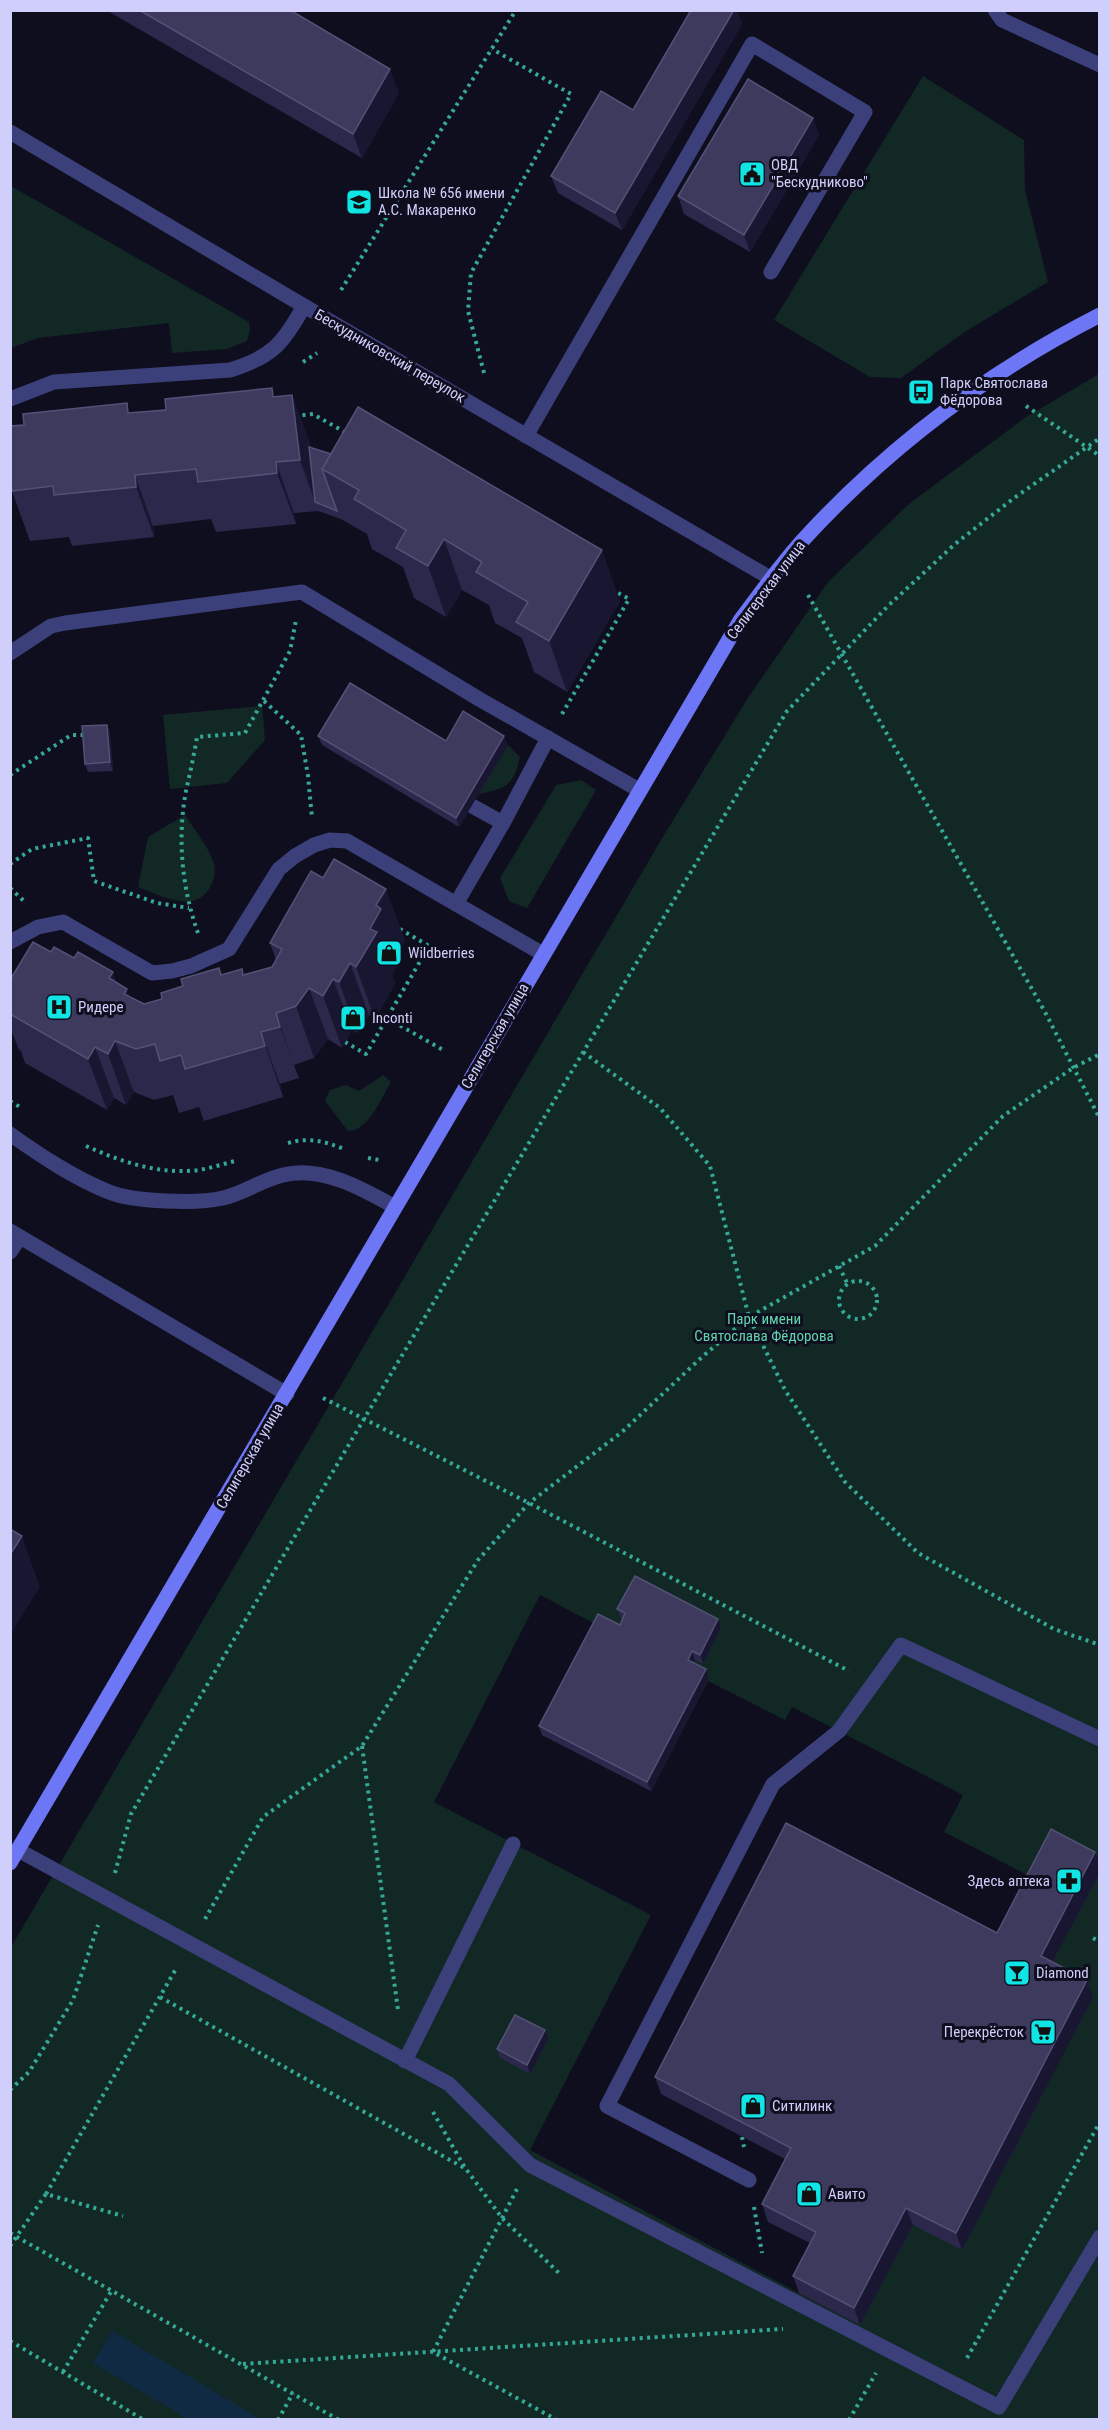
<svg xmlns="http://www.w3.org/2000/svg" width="1110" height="2430" viewBox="0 0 1110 2430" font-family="'Roboto Condensed',sans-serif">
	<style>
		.green { fill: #112825; fill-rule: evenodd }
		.water { fill: #112a44 }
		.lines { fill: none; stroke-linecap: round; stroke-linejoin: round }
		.path { stroke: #36a897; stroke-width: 4; stroke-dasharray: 3 4.5; stroke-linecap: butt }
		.lane { stroke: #3c407a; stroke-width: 15 }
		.street { stroke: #3c407a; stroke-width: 15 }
		.secondary { stroke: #6d76f4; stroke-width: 15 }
		.wall { fill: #2b284b }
		.shaded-wall { fill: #191631 }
		.building { fill: #3d3a5e; stroke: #545177; stroke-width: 1.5 }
		.labels { text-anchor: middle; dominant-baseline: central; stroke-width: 6; stroke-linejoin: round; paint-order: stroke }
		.poi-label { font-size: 15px; fill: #d0cffb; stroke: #0f0e1e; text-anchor: start }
		.street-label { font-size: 15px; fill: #d0cffb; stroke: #0f0e1e }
		.park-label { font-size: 15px; fill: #61d5ad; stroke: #0f0e1e }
	</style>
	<rect width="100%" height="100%" fill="#0f0e1e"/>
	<g class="green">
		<path d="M923 76 1024 140 1025 190 1048 282 966 331 901 378 870 377 774 320Z"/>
		<path d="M11 186 249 322 250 330 247 341 227 349 172 353 169 323 38 338 11 348Z"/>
		<path d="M1099 374V2419L11 2420V1947L664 835 748 698 828 582 910 503 1026 417ZM540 1595 599 1626 542 1735 651 1791 708 1681 785 1720 792 1707 963 1795 944 1832 1039 1881 1003 1950 792 1840 661 2094 797 2165 768 2221 822 2249 799 2293 530 2150 651 1915 434 1802Z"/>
		<path d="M262 706 265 740 227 783 170 789 163 715Z"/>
		<path d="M508 745 520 757C514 785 506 789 479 794Z"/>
		<path d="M581 780 596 790 527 908 509 901 500 878 556 785Z"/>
		<path d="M185 815C193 828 211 850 214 864 216 871 214 880 210 887 196 915 159 895 138 887L148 837Z"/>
		<path d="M383 1075 391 1082C381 1098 369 1131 348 1131L325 1101 330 1090 346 1085 359 1091Z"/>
	</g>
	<path class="water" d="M112 2331 259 2418 258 2419H188L93 2363Z"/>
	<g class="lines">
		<g class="path">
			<path d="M341 290 516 10"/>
			<path d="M303 362 317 353"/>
			<path d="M484 373 468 311 471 273 571 94 492 49"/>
			<path d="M1026 406 1100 456"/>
			<path d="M295 416 313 414 348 434"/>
			<path d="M808 595 1045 1012 1100 1119"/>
			<path d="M264 701 301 735 308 776 312 818"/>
			<path d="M562 714 629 599 613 590"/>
			<path d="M10 775 71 735H85"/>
			<path d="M10 864 32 849 88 838 94 881 157 903 189 908"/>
			<path d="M10 888 25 902"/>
			<path d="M198 933C182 889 177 838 186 791 190 773 194 755 197 737L245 733 290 651 296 620"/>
			<path d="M387 1018 443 1050"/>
			<path d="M345 1042 366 1054 429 946 398 928"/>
			<path d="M583 1052 660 1108 710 1166 749 1317 785 1390 845 1482 918 1553 1054 1629 1100 1645"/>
			<path d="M10 1101 20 1107"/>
			<path d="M288 1143C309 1137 324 1141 344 1149"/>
			<path d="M86 1146C122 1162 159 1175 199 1170 211 1168 223 1164 235 1161"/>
			<path d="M368 1158 379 1160"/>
			<path d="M839 1266 848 1285"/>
			<circle cx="858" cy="1300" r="19"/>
			<path d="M323 1398 529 1503 849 1671"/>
			<path d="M362 1746 398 2010"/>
			<path d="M115 1873 131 1814 364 1419 787 711 889 605 955 544 1014 498 1100 438"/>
			<path d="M205 1919 263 1817 362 1746 478 1560 529 1503 622 1432 702 1357 749 1317 875 1246 1003 1116 1073 1068 1100 1054"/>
			<path d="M1093 1938 1100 1942"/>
			<path d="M160 1997 466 2169 502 2218 561 2275"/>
			<path d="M10 2090 29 2072 73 2000 98 1925"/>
			<path d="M433 2112 465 2168"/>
			<path d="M742 2137 744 2147"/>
			<path d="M517 2189 433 2352 557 2420"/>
			<path d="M46 2194 177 1967"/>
			<path d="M754 2207 762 2253"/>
			<path d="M10 2233 339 2420"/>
			<path d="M10 2246 46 2194 123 2216"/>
			<path d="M10 2341 144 2420"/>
			<path d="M967 2358 1100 2122"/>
			<path d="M243 2364 783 2329"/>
			<path d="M63 2372 112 2290"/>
			<path d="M278 2420 293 2393"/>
			<path d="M849 2420 876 2373"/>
		</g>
		<g class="lane">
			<path d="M995 10 1002 20 1100 65"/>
			<path d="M10 399 54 382 230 370C272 357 283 344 304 306"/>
			<path d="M526 436 752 44 865 112 771 272"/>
			<path d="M10 653 51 626 65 623 302 592 479 699 639 790"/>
			<path d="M472 806 503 823"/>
			<path d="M456 904 503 823 548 738"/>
			<path d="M10 942 38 927 63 922 152 973 172 971 191 966 229 949 279 869 295 856 314 845 330 840 347 841 543 954"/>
			<path d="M10 1134C41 1156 74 1178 109 1192 133 1202 198 1204 223 1198 244 1193 262 1180 283 1175 321 1165 363 1189 395 1207"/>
			<path d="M10 1231 287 1394"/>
			<path d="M10 1252 20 1237"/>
			<path d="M18 1850 449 2084 530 2165 999 2407 1100 2237"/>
			<path d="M405 2061 513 1844"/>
			<path d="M749 2180 607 2106 773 1784 839 1731 901 1645 1100 1739"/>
		</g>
		<path class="street" d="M10 132 304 306 772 579"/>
		<path class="secondary" d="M10 1863 741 619C761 593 780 565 803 540 889 446 986 373 1100 315"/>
	</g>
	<g class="wall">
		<path d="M106 10H290L399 93 362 158Z"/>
		<path d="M691 10H737L742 24 622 230 558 193 551 176 633 110Z"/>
		<path d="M813 118 819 135 750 252 684 214 678 196Z"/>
		<path d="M292 395 311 447 620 601 567 692 534 672 522 638 495 623 489 605 462 590 446 617 414 598 403 567 372 549 367 534 341 519 318 511 294 513 296 524 216 532 211 519 153 526 154 537 72 546 69 537 30 541 12 491 24 425Z"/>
		<path d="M107 725 110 733 113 771 88 772 85 764Z"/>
		<path d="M318 736 446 741 508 745 459 827 322 745Z"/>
		<path d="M405 940 397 953 400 960 392 974 395 984 375 1019 369 1015 358 1033 352 1030 342 1048 328 1039 314 1058 294 1065 299 1078 280 1084 283 1097 204 1121 199 1107 179 1113 173 1095 154 1100 134 1092 126 1105 114 1098 107 1110 25 1063 21 1051 19 1050 10 1027V980L51 952 117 983 131 998 144 1004 162 999 222 975H244L272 967 276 960 270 943Z"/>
		<path d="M617 1609 721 1628 703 1664 695 1660 694 1663 706 1669 709 1678 651 1791 542 1735 539 1726 620 1625 622 1619 621 1618Z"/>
		<path d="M1095 1852 1100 1864V1872L1053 1962 1087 1980 1093 1997 962 2250 913 2225 860 2325 799 2293 793 2276 810 2243 768 2222 762 2204 785 2159 661 2094 655 2077 997 1933Z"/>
		<path d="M545 2030 548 2039 530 2074 500 2058 497 2049Z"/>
	</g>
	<g class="shaded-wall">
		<path d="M734 10H737L742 24 622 230 615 213Z"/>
		<path d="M390 69 399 93 362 158 353 134Z"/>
		<path d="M813 118 819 135 750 252 744 235Z"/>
		<path d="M292 395 311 446 317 503 315 502 300 460Z"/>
		<path d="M276 462 294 513 296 524 277 473Z"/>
		<path d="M135 475 153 526 154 537 136 487Z"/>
		<path d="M444 539 462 590 446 617 428 566Z"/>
		<path d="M602 550 620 601 567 692 549 641Z"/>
		<path d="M107 725 110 733 113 771 110 762Z"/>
		<path d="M504 736 508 745 459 827 456 818Z"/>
		<path d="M386 889 405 940 397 953 400 960 392 974 395 984 375 1019 356 967 370 929 376 905Z"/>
		<path d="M350 963 369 1015 358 1033 339 982Z"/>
		<path d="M113 972 131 1023 109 978Z"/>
		<path d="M333 979 352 1030 342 1048 323 996Z"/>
		<path d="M309 988 328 1039 314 1058 296 1006Z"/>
		<path d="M127 989 146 1040 124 994Z"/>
		<path d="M276 1013 294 1065 299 1078 280 1027Z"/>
		<path d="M261 1032 280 1084 283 1097 265 1046Z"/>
		<path d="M115 1041 134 1092 126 1105 108 1054Z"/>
		<path d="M95 1047 114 1098 107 1110 88 1059Z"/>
		<path d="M22 1536 40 1587 10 1635V1555Z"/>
		<path d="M718 1619 721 1628 703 1664 700 1655Z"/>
		<path d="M692 1651 695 1660 691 1669 688 1660Z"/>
		<path d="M706 1669 709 1678 651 1791 647 1782Z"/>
		<path d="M1095 1852 1100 1864V1872L1047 1973 1041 1956Z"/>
		<path d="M1087 1980 1093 1997 962 2250 956 2233Z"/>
		<path d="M545 2030 548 2039 530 2074 527 2065Z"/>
		<path d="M906 2208 913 2225 860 2325 854 2308Z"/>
	</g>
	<g class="building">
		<path d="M139 10H290L390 69 353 134Z"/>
		<path d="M691 10H734L615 213 551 176 601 91 633 110Z"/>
		<path d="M748 79 813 118 744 235 678 196Z"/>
		<path d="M272 388 273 397 292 395 300 460 276 462 277 473 198 482 196 469 135 475 136 487 54 495 53 486 12 491 10 477V426L24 425 23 414 127 403 128 413 166 410 165 399Z"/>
		<path d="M358 407 602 550 549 641 516 622 528 602 476 572 482 562 444 539 428 566 396 548 406 530 354 499 359 490 322 469Z"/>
		<path d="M309 447 331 454 322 469 337 511 315 502Z"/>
		<path d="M350 683 446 741 463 711 504 736 456 818 318 736Z"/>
		<path d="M107 725 110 762 85 764 82 726Z"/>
		<path d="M334 859 386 889 376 905 381 909 370 929 377 932 356 967 350 963 339 982 333 979 323 996 309 988 296 1006 276 1013 280 1027 261 1032 265 1046 185 1069 181 1055 160 1061 155 1044 136 1049 115 1041 108 1054 95 1047 88 1059 10 1014V980L33 942 51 952 54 947 74 958 78 952 113 972 109 978 127 989 124 994 144 1004 162 999 161 993 183 986 181 979 219 968 221 975 242 969 243 975 272 967 282 949 270 943 311 871 323 878Z"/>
		<path d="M10 1529 22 1536 10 1555Z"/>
		<path d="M635 1576 718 1619 700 1655 692 1651 688 1660 706 1669 647 1782 539 1726 598 1614 620 1625 625 1613 617 1609Z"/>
		<path d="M786 1823 997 1933 1051 1829 1095 1852 1041 1956 1087 1980 956 2233 906 2208 854 2308 793 2276 816 2232 762 2204 791 2148 655 2077Z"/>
		<path d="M515 2015 545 2030 527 2065 497 2049Z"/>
	</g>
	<defs>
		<symbol id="civic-square" viewBox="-11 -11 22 22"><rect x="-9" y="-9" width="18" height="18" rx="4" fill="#11e4e5" stroke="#0f0e1e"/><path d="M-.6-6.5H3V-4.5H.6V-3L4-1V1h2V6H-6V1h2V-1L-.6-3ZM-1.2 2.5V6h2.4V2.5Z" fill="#111"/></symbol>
		<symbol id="school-square" viewBox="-11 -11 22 22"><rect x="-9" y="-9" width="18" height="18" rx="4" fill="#11e4e5" stroke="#0f0e1e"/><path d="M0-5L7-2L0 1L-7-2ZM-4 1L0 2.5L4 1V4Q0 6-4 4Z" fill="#111"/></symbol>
		<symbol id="bus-square" viewBox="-11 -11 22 22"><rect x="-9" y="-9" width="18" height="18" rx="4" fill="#11e4e5" stroke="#0f0e1e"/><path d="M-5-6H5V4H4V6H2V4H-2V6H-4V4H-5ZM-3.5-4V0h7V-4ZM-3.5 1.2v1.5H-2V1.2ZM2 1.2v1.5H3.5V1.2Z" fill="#111"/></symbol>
		<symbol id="shop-square" viewBox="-11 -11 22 22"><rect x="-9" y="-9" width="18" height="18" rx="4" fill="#11e4e5" stroke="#0f0e1e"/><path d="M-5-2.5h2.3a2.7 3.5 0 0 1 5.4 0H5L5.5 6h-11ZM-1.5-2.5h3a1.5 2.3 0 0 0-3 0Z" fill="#111"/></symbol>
		<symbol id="hospital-square" viewBox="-11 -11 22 22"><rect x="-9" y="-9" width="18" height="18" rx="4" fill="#11e4e5" stroke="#0f0e1e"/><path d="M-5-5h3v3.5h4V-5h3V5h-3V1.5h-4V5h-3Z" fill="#111"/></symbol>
		<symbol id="pharmacy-square" viewBox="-11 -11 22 22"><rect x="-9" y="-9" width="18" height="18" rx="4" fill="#11e4e5" stroke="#0f0e1e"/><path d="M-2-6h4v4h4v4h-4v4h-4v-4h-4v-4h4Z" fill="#111"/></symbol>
		<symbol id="bar-square" viewBox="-11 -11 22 22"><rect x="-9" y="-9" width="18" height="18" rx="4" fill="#11e4e5" stroke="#0f0e1e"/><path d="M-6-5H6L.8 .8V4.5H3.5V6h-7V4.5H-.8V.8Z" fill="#111"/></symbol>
		<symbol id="supermarket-square" viewBox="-11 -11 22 22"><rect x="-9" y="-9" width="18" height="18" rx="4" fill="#11e4e5" stroke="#0f0e1e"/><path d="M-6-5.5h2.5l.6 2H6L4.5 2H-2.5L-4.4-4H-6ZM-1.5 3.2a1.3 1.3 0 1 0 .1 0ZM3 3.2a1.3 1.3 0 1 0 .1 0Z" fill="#111"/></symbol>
	</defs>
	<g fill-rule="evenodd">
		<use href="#civic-square" x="737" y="159" width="30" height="30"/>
		<use href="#school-square" x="344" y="187" width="30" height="30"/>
		<use href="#bus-square" x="906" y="377" width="30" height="30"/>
		<use href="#shop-square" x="374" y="938" width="30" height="30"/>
		<use href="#hospital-square" x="44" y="992" width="30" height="30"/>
		<use href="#shop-square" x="338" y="1003" width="30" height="30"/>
		<use href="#pharmacy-square" x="1054" y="1866" width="30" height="30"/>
		<use href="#bar-square" x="1002" y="1958" width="30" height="30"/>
		<use href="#supermarket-square" x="1028" y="2017" width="30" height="30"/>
		<use href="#shop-square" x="738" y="2091" width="30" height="30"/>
		<use href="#shop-square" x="794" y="2179" width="30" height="30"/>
	</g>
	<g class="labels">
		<g class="poi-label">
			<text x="771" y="165">ОВД<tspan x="771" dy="17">"Бескудниково"</tspan></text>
			<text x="378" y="193">Школа № 656 имени<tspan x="378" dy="17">А.С. Макаренко</tspan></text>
			<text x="940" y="383">Парк Святослава<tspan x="940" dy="17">Фёдорова</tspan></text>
			<text x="408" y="953">Wildberries</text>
			<text x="78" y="1007">Ридере</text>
			<text x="372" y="1018">Inconti</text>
			<text x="1050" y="1881" text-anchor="end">Здесь аптека</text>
			<text x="1036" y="1973">Diamond</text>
			<text x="1024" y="2032" text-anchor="end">Перекрёсток</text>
			<text x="772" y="2106">Ситилинк</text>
			<text x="828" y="2194">Авито</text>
		</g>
		<g class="street-label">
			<text transform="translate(390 356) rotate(30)">Бескудниковский переулок</text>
			<text transform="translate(766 590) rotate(-53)">Селигерская улица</text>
			<text transform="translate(495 1036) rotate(-60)">Селигерская улица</text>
			<text transform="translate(250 1456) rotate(-60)">Селигерская улица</text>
		</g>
		<g class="park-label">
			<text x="764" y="1319">Парк имени<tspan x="764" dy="17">Святослава Фёдорова</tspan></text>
		</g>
	</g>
	<rect width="1110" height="2430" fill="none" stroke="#d0cffb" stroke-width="24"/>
</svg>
